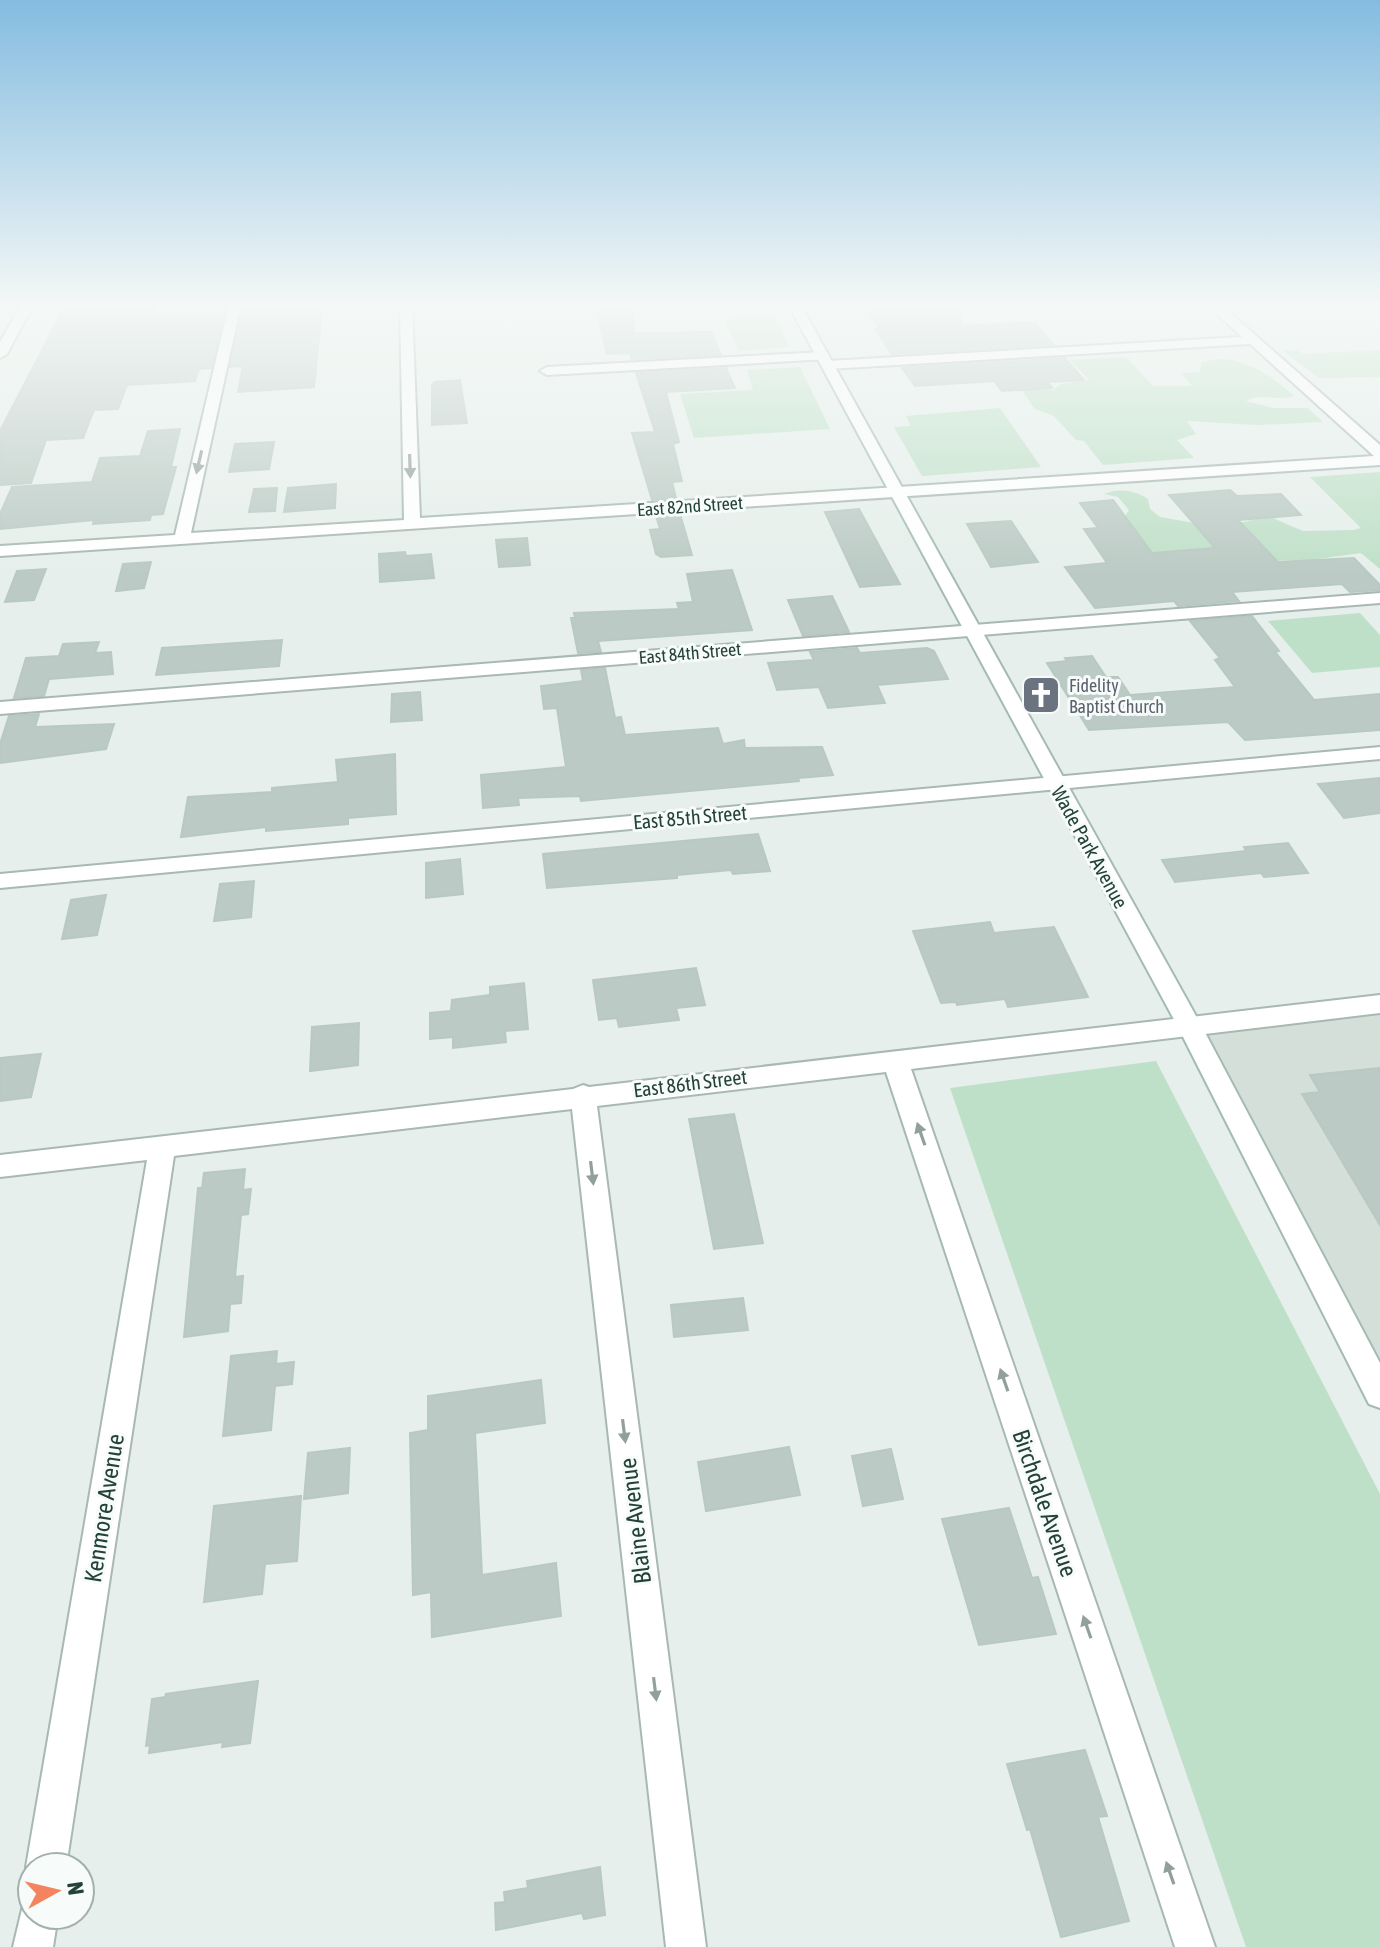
<svg xmlns="http://www.w3.org/2000/svg" width="1380" height="1947" viewBox="0 0 1380 1947" font-family="'Asap Condensed',sans-serif">
	<style>
		.built { fill: #d4dfda }
		.green { fill: #bfe0c8 }
		.building { fill: #bbcac4; stroke: #b8c9c2; stroke-width: 2 }
		.lines { fill: none; stroke-linecap: round; stroke-linejoin: round }
		.street-casing { stroke: #a8b8b2; stroke-width: 4 }
		.secondary-casing { stroke: #a4bbb3; stroke-width: 4 }
		.street { fill: #fff; fill-rule: evenodd }
		.secondary { fill: #fff; fill-rule: evenodd }
		.oneway { fill: #92a09c }
		.labels { text-anchor: middle; dominant-baseline: central; stroke-width: 6; stroke-linejoin: round; paint-order: stroke }
		.far-street-label { font-size: 18px; fill: #24423a; stroke: #f7fbf9 }
		.far-worship-label { font-size: 18px; fill: #5b616d; stroke: #f7fbf9; text-anchor: start }
		.street-label { font-size: 20px; fill: #24423a; stroke: #f7fbf9 }
		.near-street-label { font-size: 24px; fill: #24423a; stroke: #f7fbf9 }
	</style>
	<rect width="100%" height="100%" fill="#e6efeb"/>
	<path class="built" d="M1380 1004V1372L1189 1025Z"/>
	<g class="green">
		<path d="M775 316 789 347 739 351 724 319Z"/>
		<path d="M1282 350H1297L1303 354 1380 350V377L1319 378Z"/>
		<path d="M1126 357 1153 386H1192L1182 373 1200 372 1201 363C1234 349 1271 375 1294 396 1277 402 1262 392 1246 401L1274 408H1308L1323 422 1258 425 1187 421 1196 434 1177 440 1194 458 1103 465 1084 441 1076 440 1054 416 1035 409 1021 389 1054 390 1061 384 1089 380 1070 360Z"/>
		<path d="M800 367 830 429 694 438 680 394 753 390 747 370Z"/>
		<path d="M1000 408 1041 467 922 476 894 427 911 426 906 416Z"/>
		<path d="M1380 472V569L1361 553 1310 560 1250 561 1179 571 1142 545 1124 518 1129 510 1118 497 1104 494C1121 488 1134 490 1148 499L1150 509 1160 517 1200 524 1244 522 1268 516 1303 531 1353 530 1361 528 1310 477Z"/>
		<path d="M1360 613 1380 635V667L1312 673 1268 621Z"/>
		<path d="M1156 1061 1380 1494V1947H1246L950 1088Z"/>
	</g>
	<g class="building">
		<path d="M66 304H105L102 309 156 307 152 316 224 312 211 368 199 369 195 381 127 385 118 409 94 410 83 438 46 440 31 483 0 485V431Z"/>
		<path d="M280 304H284V307L318 306 317 310 322 309 314 387 238 392 243 366 230 367 242 311H255L257 305Z"/>
		<path d="M595 304H633L634 333 711 332 721 355 632 359 630 353 607 354Z"/>
		<path d="M863 304H960L961 326 1035 322 1054 345 892 354 875 329H880Z"/>
		<path d="M1065 358 1084 380 1048 382 1052 388 1002 391 994 381 915 386 902 368Z"/>
		<path d="M726 368 735 388 666 392 679 442 673 444 682 481 672 482 676 498 652 500 632 433 655 432 636 373Z"/>
		<path d="M460 380 467 423 432 425V385L435 382Z"/>
		<path d="M180 429 171 467H176L163 514 151 515 150 520 93 524 94 520 0 529V514L12 487 92 482 100 458 140 456 148 431Z"/>
		<path d="M274 442 269 469 229 472 235 444Z"/>
		<path d="M336 484 335 508 284 512 288 488Z"/>
		<path d="M277 488 275 511 249 512 254 489Z"/>
		<path d="M1230 490 1237 496 1281 494 1301 515 1238 520 1278 562 1354 558 1380 585V590L1350 592 1342 584 1232 592 1239 601 1178 606 1174 601 1095 608 1065 567 1107 563 1084 529 1098 528 1080 503 1113 500 1152 553 1215 548 1169 495Z"/>
		<path d="M859 509 900 584 860 587 825 512Z"/>
		<path d="M680 514 692 555 661 557 656 554 650 530 660 529 656 516Z"/>
		<path d="M1011 521 1038 562 991 567 967 524Z"/>
		<path d="M527 538 530 565 499 567 496 540Z"/>
		<path d="M405 552 406 556 431 554 434 578 380 582 379 554Z"/>
		<path d="M151 562 144 588 116 591 123 564Z"/>
		<path d="M46 569 34 600 5 602 17 571Z"/>
		<path d="M732 570 752 630 598 641 601 652 578 653 571 618H575L574 613 679 609 677 603 693 602 687 574Z"/>
		<path d="M832 596 849 632 803 636 788 600Z"/>
		<path d="M1252 616 1279 651 1275 652 1314 700 1380 694V730L1245 740 1228 722 1089 730 1047 663 1067 661 1065 658 1092 656 1106 677H1118L1130 695 1235 687 1215 660 1220 658 1190 621Z"/>
		<path d="M282 640 279 666 156 675 162 648Z"/>
		<path d="M99 642 95 653 111 652 113 674 49 679 44 696 14 698 26 658 59 656 63 644Z"/>
		<path d="M857 648 860 653 927 648 934 651 948 679 877 685 885 703 828 708 819 687 777 690 768 663 814 660 810 652Z"/>
		<path d="M605 668 615 718 621 717 625 735 718 728 723 744 744 740 745 748 822 747 833 775 798 778 799 781 581 801 580 796 518 798 519 805 483 808 481 775 566 767 557 708 544 709 541 686 583 681 581 670Z"/>
		<path d="M420 692 422 720 391 722 392 694Z"/>
		<path d="M39 714 35 727 114 724 106 749 0 763V744L9 716Z"/>
		<path d="M395 754 396 814 348 818V824L266 831V827L181 837 188 797 272 792V788L338 782 336 760Z"/>
		<path d="M1380 778V813L1344 818 1318 784Z"/>
		<path d="M758 834 770 871 733 874 731 870 677 875V878L547 888 543 854Z"/>
		<path d="M1288 843 1308 873 1264 877 1261 873 1175 882 1162 860 1246 851 1244 847Z"/>
		<path d="M460 859 463 894 426 898V863Z"/>
		<path d="M254 881 251 917 214 921 220 884Z"/>
		<path d="M106 895 97 935 62 939 71 900Z"/>
		<path d="M990 922 994 933 1054 927 1088 997 1008 1007 1005 999 957 1005 956 1002 941 1003 913 931Z"/>
		<path d="M696 968 705 1005 676 1008 679 1020 619 1027 617 1018 599 1020 593 980Z"/>
		<path d="M524 983 528 1029 505 1031 506 1042 453 1048V1037L430 1039V1013L451 1011 452 1000 490 995V987Z"/>
		<path d="M359 1023 358 1065 310 1071 312 1027Z"/>
		<path d="M41 1054 31 1097 0 1101V1058Z"/>
		<path d="M1380 1068V1225L1302 1094 1320 1092 1310 1075Z"/>
		<path d="M734 1114 763 1243 714 1249 689 1119Z"/>
		<path d="M245 1169 243 1190 251 1189 248 1214 241 1215 235 1277 243 1276 241 1303 230 1304 228 1331 184 1337 198 1188H202L204 1173Z"/>
		<path d="M743 1298 748 1330 674 1337 671 1305Z"/>
		<path d="M277 1351 276 1364 294 1362 292 1384 275 1386 271 1430 223 1436 231 1356Z"/>
		<path d="M541 1380 545 1423 475 1433 482 1575 556 1563 561 1616 432 1637 431 1592 413 1595 410 1433 428 1430V1396Z"/>
		<path d="M789 1447 800 1495 706 1511 698 1462Z"/>
		<path d="M350 1448 348 1493 304 1499 308 1453Z"/>
		<path d="M891 1449 903 1499 863 1506 852 1456Z"/>
		<path d="M301 1496 297 1561 265 1564 262 1594 204 1602 214 1506Z"/>
		<path d="M1009 1508 1032 1578 1038 1577 1056 1634 979 1645 942 1519Z"/>
		<path d="M258 1681 250 1743 222 1747 223 1742 149 1753 150 1745 146 1746 152 1699 165 1697 166 1694Z"/>
		<path d="M1085 1750 1107 1816 1098 1817 1129 1921 1061 1937 1030 1829 1027 1830 1007 1764Z"/>
		<path d="M600 1867 605 1915 584 1919 582 1913 496 1930 495 1903 505 1902 504 1892 528 1888 527 1881Z"/>
	</g>
	<g class="lines">
		<defs>
			<g id="street">
				<path d="M22 304H34L7 354 0 358V342Z"/>
				<path d="M229 304H241L191 533 404 520 400 304H412L420 518 1374 456 1250 344 828 369 821 365 828 361 1242 337 1207 304H1220L1380 445V465L0 556V546L175 535Z"/>
				<path d="M823 352 828 353V359L547 375 540 371 547 367Z"/>
				<path d="M1380 593V603L0 714V702Z"/>
				<path d="M1380 747V759L0 888V874Z"/>
				<path d="M1380 995V1013L911 1069 1215 1947H1175L886 1072 597 1106 706 1947H666L572 1109 174 1156 66 1867H32V1881L26 1867 147 1160 0 1177V1155L573 1089 583 1085 589 1087Z"/>
				<path d="M32 1897V1915H58L53 1947H13L24 1901Z"/>
			</g>
			<path id="secondary" d="M788 304H800L1201 1025 1380 1363V1408L1369 1404 1177 1025Z"/>
		</defs>
		<use href="#street" class="street-casing"/>
		<use href="#secondary" class="secondary-casing"/>
		<use href="#street" class="street"/>
		<use href="#secondary" class="secondary"/>
	</g>
	<defs><path id="oneway-solid" d="M-6-.8H1V-3.2L6.5 0L1 3.2V.8H-6Z" transform="scale(2)"/></defs>
	<g class="oneway">
		<use href="#oneway-solid" transform="translate(199 462) rotate(103)"/>
		<use href="#oneway-solid" transform="translate(410 466) rotate(88)"/>
		<use href="#oneway-solid" transform="translate(921 1134) rotate(-109)"/>
		<use href="#oneway-solid" transform="translate(592 1173) rotate(83)"/>
		<use href="#oneway-solid" transform="translate(1004 1380) rotate(-109)"/>
		<use href="#oneway-solid" transform="translate(624 1431) rotate(83)"/>
		<use href="#oneway-solid" transform="translate(1087 1627) rotate(-109)"/>
		<use href="#oneway-solid" transform="translate(655 1689) rotate(83)"/>
		<use href="#oneway-solid" transform="translate(1170 1873) rotate(-109)"/>
	</g>
	<linearGradient id="sky" x2="0" y2="1"><stop stop-color="#84bce0"/><stop offset="0.53" stop-color="#f4f8f6"/><stop offset="1" stop-color="#f4f8f6" stop-opacity="0"/></linearGradient>
	<rect width="1380" height="576" fill="url(#sky)"/>
	<defs>
		<symbol id="church-square" viewBox="-11 -11 22 22"><rect x="-9" y="-9" width="18" height="18" rx="4" fill="#6b7280" stroke="#f7fbf9"/><path d="M-1.2-6h2.4v3.5h3.3v2.4h-3.3V6h-2.4V-.1h-3.3v-2.4h3.3Z" fill="#fff"/></symbol>
	</defs>
	<g fill-rule="evenodd">
		<use href="#church-square" x="1019" y="673" width="44" height="44"/>
	</g>
	<g class="labels">
		<g class="far-street-label">
			<text transform="translate(690 506) rotate(-4)">East 82nd Street</text>
			<text transform="translate(690 653) rotate(-5)">East 84th Street</text>
		</g>
		<g class="far-worship-label">
			<text x="1069" y="685">Fidelity<tspan x="1069" dy="21">Baptist Church</tspan></text>
		</g>
		<g class="street-label">
			<text transform="translate(690 817) rotate(-5)">East 85th Street</text>
			<text transform="translate(1090 847) rotate(61)">Wade Park Avenue</text>
			<text transform="translate(690 1083) rotate(-7)">East 86th Street</text>
		</g>
		<g class="near-street-label">
			<text transform="translate(1045 1503) rotate(71)">Birchdale Avenue</text>
			<text transform="translate(104 1508) rotate(-81)">Kenmore Avenue</text>
			<text transform="translate(635 1521) rotate(-97)">Blaine Avenue</text>
		</g>
	</g>
	<g transform="translate(56 1891) rotate(82)"><circle r="38" fill="#f7fbf9" stroke="#a3b1ad" stroke-width="2"/>
	<path d="M0-6L14 30L0 20L-14 30Z" fill="#f4845f"/>
	<text y="-12" font-size="22" font-weight="bold" text-anchor="middle" fill="#24423a">N</text>
	</g>
</svg>
